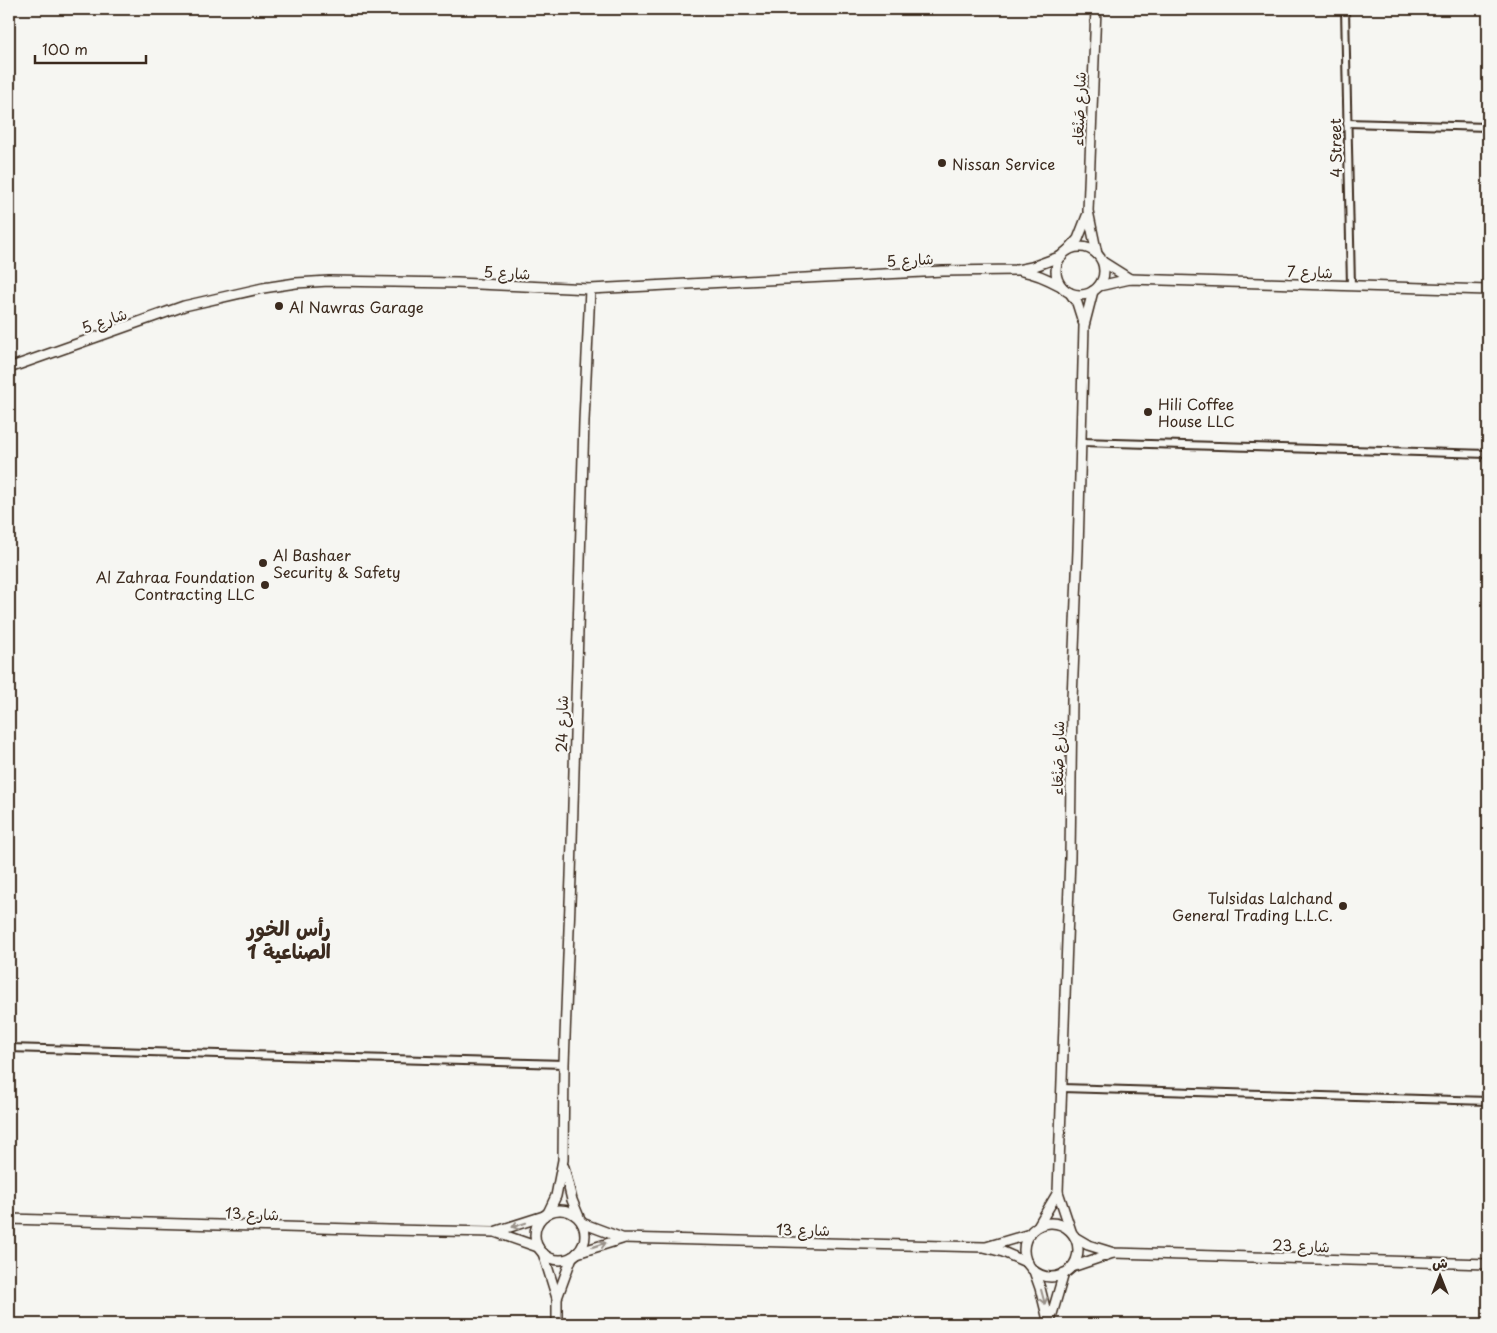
<svg xmlns="http://www.w3.org/2000/svg" width="1497" height="1333" viewBox="0 0 1497 1333" font-family="'Playpen Sans','Playpen Sans Arabic',sans-serif">
	<style>
		.lines { fill: none; stroke-linecap: round; stroke-linejoin: round }
		.street-casing { stroke: #3b2a1e; stroke-width: 10 }
		.secondary-casing { stroke: #3b2a1e; stroke-width: 12 }
		.street { stroke: #f6f6f2; stroke-width: 6 }
		.secondary { stroke: #f6f6f2; stroke-width: 9 }
		.oneway { stroke: #989088 }
		.poi-dot { fill: #3b2a1e; stroke: #f6f6f2; stroke-width: 2 }
		.labels { text-anchor: middle; dominant-baseline: central; stroke-width: 4.5; stroke-linejoin: round; paint-order: stroke }
		.street-label { font-size: 15px; fill: #3b2a1e; stroke: #f6f6f2 }
		.poi-label { font-size: 15px; fill: #3b2a1e; stroke: #f6f6f2; text-anchor: start }
		.district-label { font-size: 20px; font-weight: bold; fill: #3b2a1e; stroke: #f6f6f2 }
	</style>
	<rect width="100%" height="100%" fill="#f6f6f2"/>
	<filter id="ink" filterUnits="userSpaceOnUse"><feTurbulence type="fractalNoise" baseFrequency=".02" numOctaves="2"/><feDisplacementMap in="SourceGraphic" scale="10" xChannelSelector="R" yChannelSelector="G"/><feConvolveMatrix kernelMatrix="1 2 1 2 8 2 1 2 1" color-interpolation-filters="sRGB"/></filter>
	<g filter="url(#ink)">
		<g class="lines">
			<defs>
				<g id="street">
					<path d="M1345 9 1351 286"/>
					<path d="M1347 123 1488 127"/>
					<path d="M1081 442 1488 454"/>
					<path d="M9 1048 564 1064"/>
					<path d="M1062 1088 1488 1101"/>
				</g>
				<g id="secondary">
					<path d="M1096 9 1088 211 1097 254"/>
					<circle cx="1080" cy="271" r="24"/>
					<path d="M1068 250 1078 239 1087 216"/>
					<path d="M1103 262 1130 279"/>
					<path d="M1022 271C1036 273 1048 279 1061 286"/>
					<path d="M1099 286 1130 279 1488 290"/>
					<path d="M1070 293 1077 303 1083 322"/>
					<path d="M9 368 184 306 263 288 296 283 329 281 457 283 590 289 943 271 1017 270 1032 267 1062 256"/>
					<path d="M564 1167 572 1200 579 1217"/>
					<circle cx="560" cy="1235" r="25"/>
					<path d="M548 1213 556 1196 563 1160 564 1064 571 876 584 421 590 289"/>
					<path d="M9 1219 389 1230 495 1232 538 1247"/>
					<path d="M582 1223 622 1238 984 1247 1003 1252 1028 1263"/>
					<circle cx="1051" cy="1250" r="27"/>
					<path d="M1038 1226 1058 1192"/>
					<path d="M497 1231 544 1216"/>
					<path d="M1071 1231 1058 1192 1070 857 1072 699 1078 550 1084 326 1093 291"/>
					<path d="M1076 1238 1088 1245 1114 1253 1488 1264"/>
					<path d="M986 1247 1030 1234"/>
					<path d="M543 1253 557 1298"/>
					<path d="M577 1253 622 1239"/>
					<path d="M1072 1267 1113 1253"/>
					<path d="M1034 1271 1040 1288 1049 1324"/>
					<path d="M1050 1321 1064 1273"/>
					<path d="M557 1324V1298L572 1257"/>
				</g>
			</defs>
			<use href="#street" class="street-casing"/>
			<use href="#secondary" class="secondary-casing"/>
			<use href="#street" class="street"/>
			<use href="#secondary" class="secondary"/>
		</g>
		<defs><path id="oneway-shaft" d="M-6 0H5M1.5-3L5.5 0L1.5 3" fill="none" stroke-width="1.6" stroke-linecap="round" stroke-linejoin="round" transform="scale(1.25)"/></defs>
		<g class="oneway">
			<use href="#oneway-shaft" transform="translate(519 1225) rotate(162)"/>
			<use href="#oneway-shaft" transform="translate(599 1245) rotate(-18)"/>
			<use href="#oneway-shaft" transform="translate(1043 1297) rotate(75)"/>
		</g>
	</g>
	<g class="poi-dot">
		<circle cx="942" cy="163" r="5"/>
		<circle cx="279" cy="306" r="5"/>
		<circle cx="1148" cy="412" r="5"/>
		<circle cx="263" cy="563" r="5"/>
		<circle cx="265" cy="585" r="5"/>
		<circle cx="1343" cy="906" r="5"/>
	</g>
	<g class="labels">
		<g class="street-label">
			<text transform="translate(1078 109) rotate(-88)">شارع صَنْعَاء</text>
			<text transform="translate(1335 148) rotate(-91)">4 Street</text>
			<text transform="translate(910 259) rotate(-3)">شارع 5</text>
			<text transform="translate(1310 271) rotate(2)">شارع 7</text>
			<text transform="translate(507 272) rotate(3)">شارع 5</text>
			<text transform="translate(104 320) rotate(-19)">شارع 5</text>
			<text transform="translate(561 724) rotate(-89)">شارع 24</text>
			<text transform="translate(1057 758) rotate(-89)">شارع صَنْعَاء</text>
			<text transform="translate(252 1213) rotate(2)">شارع 13</text>
			<text transform="translate(803 1229) rotate(1)">شارع 13</text>
			<text transform="translate(1301 1245) rotate(2)">شارع 23</text>
		</g>
		<g class="poi-label">
			<text x="952" y="163">Nissan Service</text>
			<text x="289" y="306">Al Nawras Garage</text>
			<text x="1158" y="403">Hili Coffee<tspan x="1158" dy="17">House LLC</tspan></text>
			<text x="273" y="554">Al Bashaer<tspan x="273" dy="17">Security &amp; Safety</tspan></text>
			<text x="255" y="576" text-anchor="end">Al Zahraa Foundation<tspan x="255" dy="17">Contracting LLC</tspan></text>
			<text x="1333" y="897" text-anchor="end">Tulsidas Lalchand<tspan x="1333" dy="17">General Trading L.L.C.</tspan></text>
		</g>
		<g class="district-label">
			<text x="289" y="928">رأس الخور<tspan x="289" dy="23">الصناعية 1</tspan></text>
		</g>
	</g>
	<rect width="1497" height="1333" fill="none" stroke="#f6f6f2" stroke-width="30"/>
	<rect x="15" y="15" width="1467" height="1303" fill="none" stroke="#3b2a1e" stroke-width="2" filter="url(#ink)"/>
	<g transform="translate(1440 1276)" stroke="#f6f6f2" stroke-width="4" paint-order="stroke">
	<path d="M0-4L9 19L0 12L-9 19Z" fill="#3b2a1e"/>
	<text y="-8" font-size="14" font-weight="bold" text-anchor="middle" fill="#3b2a1e">ش</text>
	</g>
	<path d="M35 55v8h111v-8" fill="none" stroke="#3b2a1e" stroke-width="2.5"/>
	<text x="42" y="55" font-size="15" fill="#3b2a1e" stroke="#f6f6f2" stroke-width="4" paint-order="stroke">100 m</text>
</svg>
